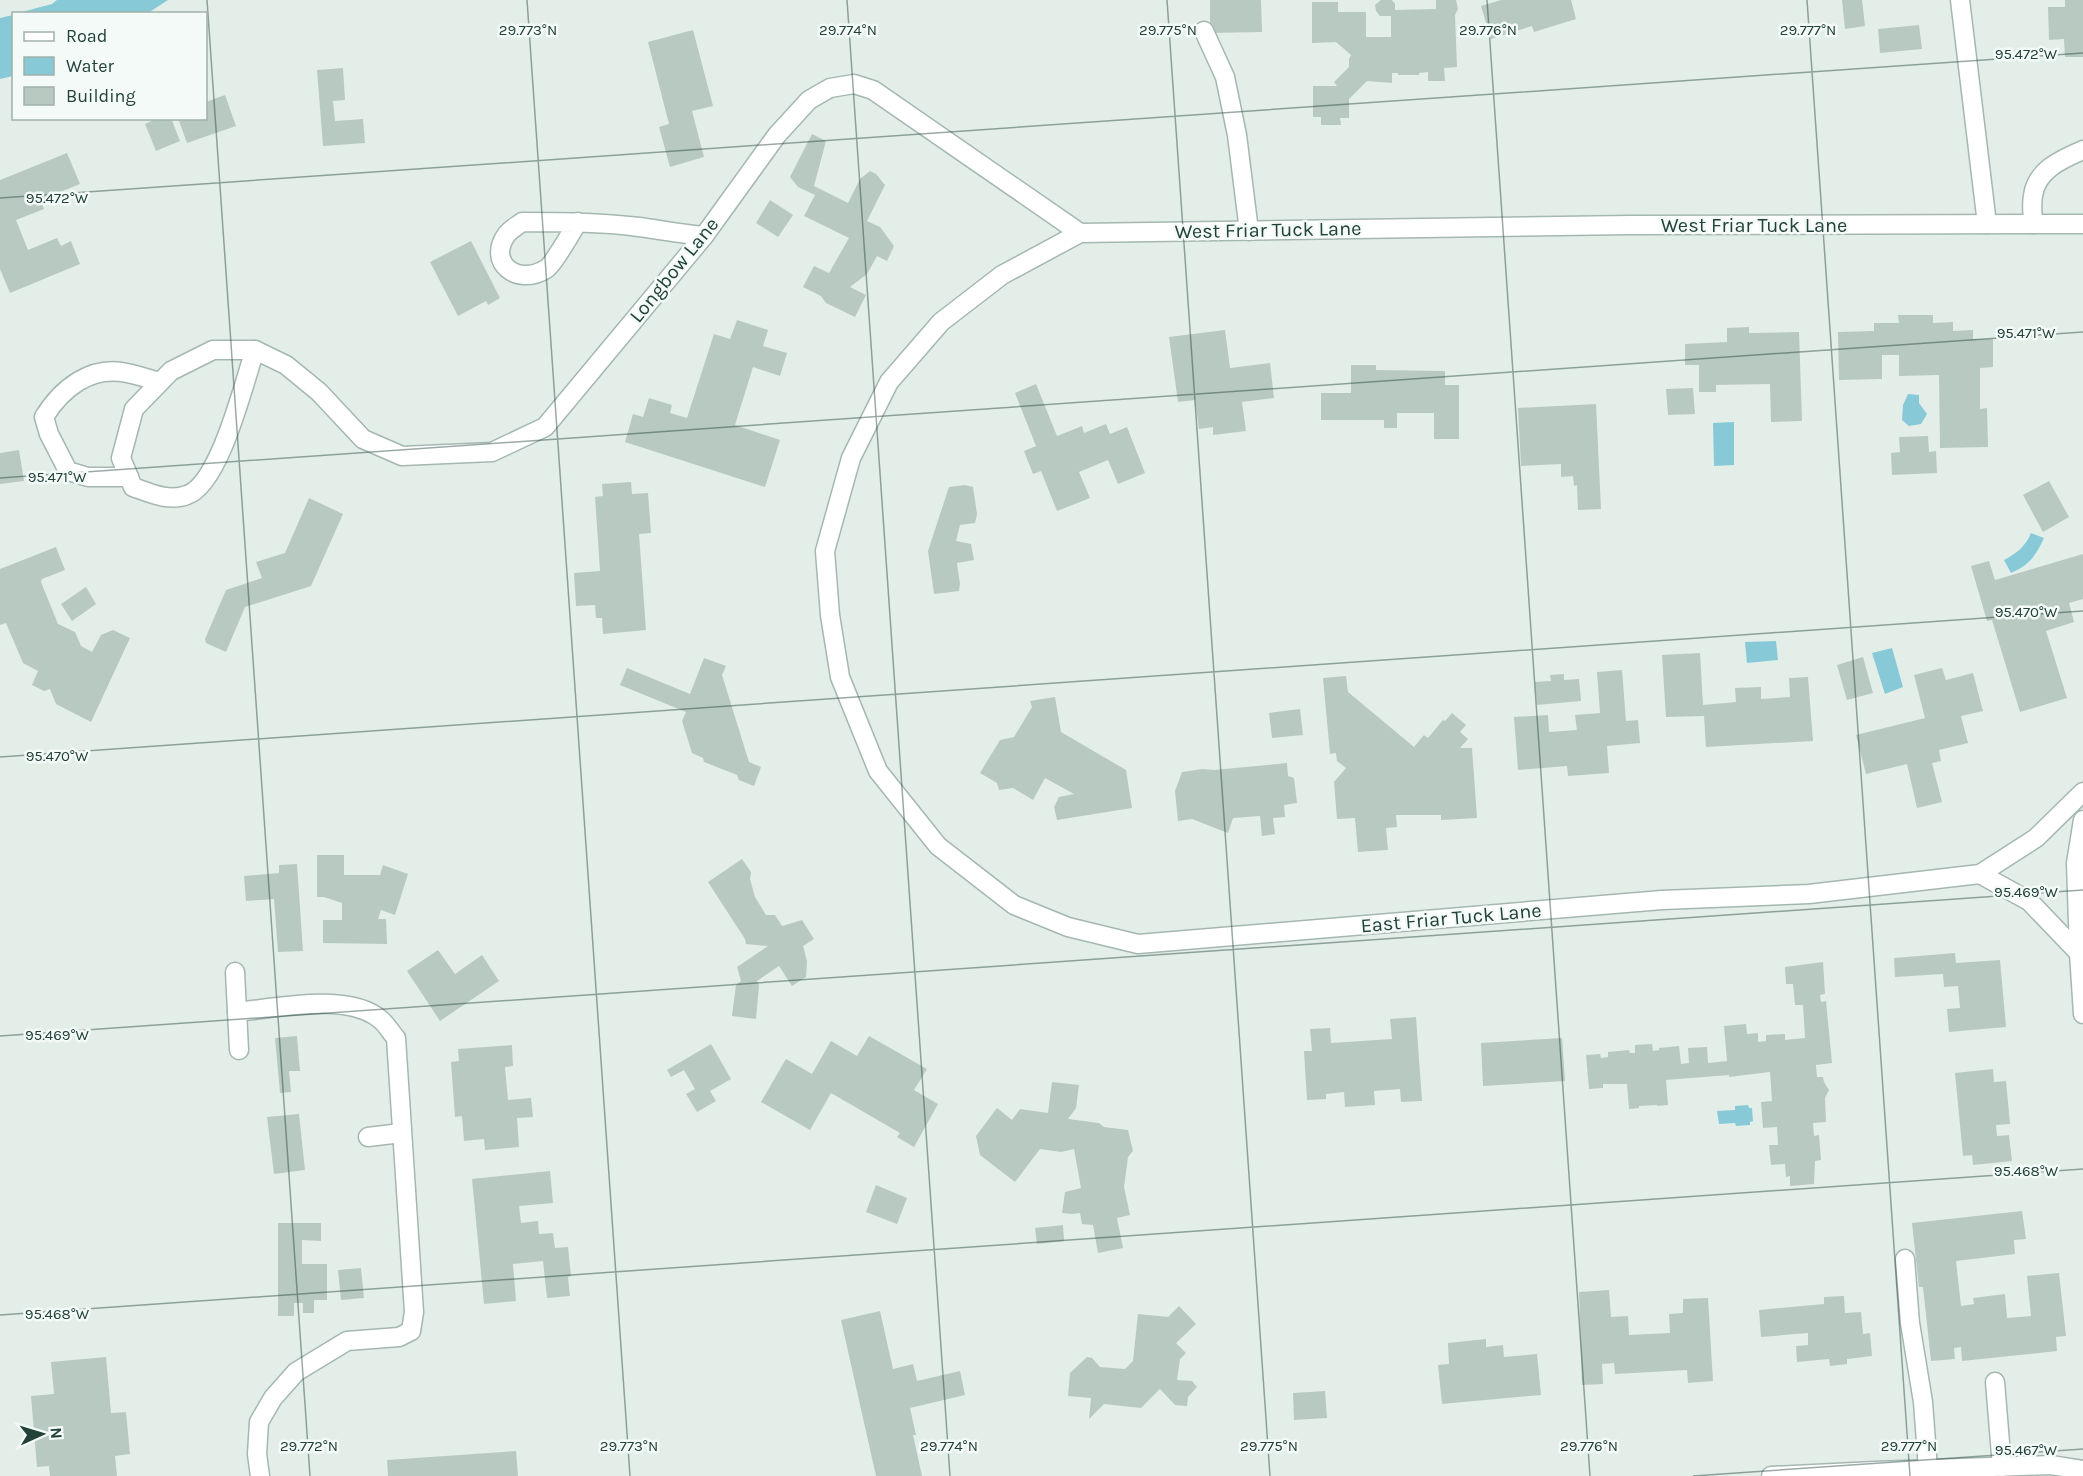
<svg xmlns="http://www.w3.org/2000/svg" width="2083" height="1476" viewBox="0 0 2083 1476" font-family="Karla,sans-serif">
	<style>
		.water { fill: #87c9d7 }
		.building { fill: #b8c9c2 }
		.lines { fill: none; stroke-linecap: round; stroke-linejoin: round }
		.minor-casing { stroke: #a5b7b1; stroke-width: 21 }
		.minor { stroke: #fff; stroke-width: 18 }
		.ticks { fill: none; stroke: #214139; stroke-width: 1.5; stroke-opacity: 0.45 }
		.labels { text-anchor: middle; dominant-baseline: central; stroke-width: 5; stroke-linejoin: round; paint-order: stroke }
		.street-label { font-size: 20px; fill: #214139; stroke: #f4faf7 }
		.ticks-label { font-size: 15px; text-anchor: middle; fill: #214139; stroke: #f4faf7; stroke-width: 5; stroke-linejoin: round; paint-order: stroke }
	</style>
	<rect width="100%" height="100%" fill="#e3eee9"/>
	<g class="water">
		<path d="M57 0H168L148 13H18L52 4Z"/>
		<path d="M13 15V76L0 79V18Z"/>
		<path d="M1908 394 1919 395V403L1927 414 1921 424 1909 426 1902 420 1903 405Z"/>
		<path d="M1734 422V465L1714 466 1713 423Z"/>
		<path d="M2031 533 2044 538C2035 557 2030 564 2011 573L2004 560C2017 553 2025 547 2031 533Z"/>
		<path d="M1776 641 1778 660 1747 663 1745 642Z"/>
		<path d="M1892 648 1903 687 1885 694 1872 653Z"/>
		<path d="M1748 1105 1749 1108H1752L1753 1121 1750 1122V1125L1736 1126 1735 1123 1719 1124 1717 1111 1735 1110V1106Z"/>
	</g>
	<g class="building">
		<path d="M1210 0H1261L1262 32 1210 33Z"/>
		<path d="M1381 0H1392L1395 4V10L1436 9V0H1456L1458 9 1455 15 1457 67 1444 68 1445 81H1428V72L1419 73V75H1398V73H1392V83L1367 81 1349 99V118H1340L1341 125H1321V117H1313V86H1337L1334 82 1349 67V59L1351 55 1336 42 1312 43V2H1338V12H1366V37H1391V16H1380L1376 11 1375 5Z"/>
		<path d="M1501 0H1571L1576 19 1534 32 1532 26 1491 39 1481 6Z"/>
		<path d="M1842 0H1862L1865 26 1845 29Z"/>
		<path d="M2065 0H2083V57H2065L2064 39 2049 40 2048 7H2065Z"/>
		<path d="M1919 25 1922 49 1880 53 1878 29Z"/>
		<path d="M693 30 713 106 692 111 704 157 670 167 659 127 669 124 648 42Z"/>
		<path d="M343 68 345 100 333 101 335 121 363 119 365 143 323 146 317 70Z"/>
		<path d="M225 95 236 126 187 143 178 118H206V102Z"/>
		<path d="M158 118H171L180 141 156 151 145 124Z"/>
		<path d="M812 134 826 141 814 186 848 203 860 179 870 171 876 174 885 185 867 221 880 227 894 246 887 261 877 256 867 274 850 287 866 295 855 317 826 303 821 296 803 287 814 266 829 273 849 238 804 216 815 195 798 187 790 177Z"/>
		<path d="M67 153 80 184 40 200 44 209 16 220 28 250 57 238 61 246 71 241 80 264 10 293 0 269V180Z"/>
		<path d="M770 200 793 215 778 237 756 223Z"/>
		<path d="M471 241 500 298 488 305 486 301 458 316 430 262Z"/>
		<path d="M1898 315H1933V323L1953 322V331L1973 330V339H1993V367L1980 368V409L1987 408 1988 447 1940 448 1939 375 1899 376V355H1882V379L1839 380 1838 332 1874 331V323H1899Z"/>
		<path d="M737 320 768 330 763 346 787 353 780 376 753 367 735 425 780 440 765 487 625 442 633 414 643 417 649 398 672 405 670 413 687 418 714 334 730 339Z"/>
		<path d="M1749 327V333L1799 332 1802 421 1771 422 1770 384 1716 385V392H1699V365H1685V344L1727 342V328Z"/>
		<path d="M1225 330 1230 368 1270 363 1274 398 1242 402 1246 431 1213 435V427L1199 429 1195 400 1178 402 1169 337Z"/>
		<path d="M1351 365H1376V370L1445 371V385H1459V439H1434V413H1397V428H1384V420H1321V393H1351Z"/>
		<path d="M1036 384 1057 436 1082 426 1084 433 1106 424 1110 434 1127 427 1145 473 1118 484 1108 460 1079 472 1090 498 1057 511 1041 471 1033 474 1024 451 1036 446 1015 393Z"/>
		<path d="M1693 388 1695 414 1668 415 1666 389Z"/>
		<path d="M1596 404 1601 509 1578 510 1577 485 1574 486 1573 476 1561 477V464L1521 466 1518 408Z"/>
		<path d="M1928 436 1929 452 1936 451 1937 473 1892 475 1891 453 1900 452 1899 437Z"/>
		<path d="M19 450 24 481 0 484V453Z"/>
		<path d="M2049 481 2069 517 2043 532 2023 495Z"/>
		<path d="M631 482 632 494 648 493 651 533 639 534 646 630 603 634 602 618H596L595 605 576 606 574 573 600 571 595 497 603 496 602 484Z"/>
		<path d="M965 485 973 487 977 514 975 523 960 525 956 541 971 544 974 560 957 563 960 584 959 591 934 594 928 551 949 487Z"/>
		<path d="M309 498 343 514 311 586 245 607 226 652 206 643 205 639 226 590 262 578 256 562 285 553Z"/>
		<path d="M56 547 65 570 42 579 41 582 58 624 75 632 81 646 92 652 101 635 113 630 130 638 91 722 56 704 50 689 44 691 32 685 38 671 23 663 6 623 0 625V569Z"/>
		<path d="M2083 554V599L2069 603 2074 622 2046 631 2067 698 2020 712 1992 620 1987 621 1971 566 1989 561 1995 580Z"/>
		<path d="M86 587 96 604 72 621 61 604Z"/>
		<path d="M1700 653 1703 705 1736 702 1735 688 1761 687V699L1790 697 1789 678 1808 677 1813 741 1706 747 1704 716 1666 717 1662 655Z"/>
		<path d="M1863 657 1873 693 1847 700 1837 665Z"/>
		<path d="M704 658 726 666 722 675 749 762 761 767 754 786 739 780 737 775 704 762 703 758 692 753 682 721 686 712 620 685 627 668 690 694Z"/>
		<path d="M1942 668 1946 680 1973 673 1983 711 1961 716 1968 743 1939 750 1941 761 1932 763 1942 802 1917 808 1907 764 1866 774 1856 735 1925 718 1914 675Z"/>
		<path d="M1622 670 1626 721 1638 720 1640 743 1607 746 1609 773 1568 776 1567 766 1518 770 1514 717 1548 715 1549 732 1577 730 1575 715 1600 713 1597 672Z"/>
		<path d="M1564 674V680L1579 679 1581 701 1537 705 1535 682 1551 681 1550 675Z"/>
		<path d="M1346 676 1348 692 1414 747 1424 735 1428 738 1443 720 1445 721 1452 713 1466 725 1460 732 1468 739 1460 748H1472L1477 818 1441 820V815H1396L1397 827 1386 828 1388 850 1358 852 1355 818 1337 819 1334 782 1346 768 1337 761 1336 753 1330 754 1323 678Z"/>
		<path d="M1055 697 1061 732 1126 770 1132 808 1057 820 1054 807 1059 797 1074 794 1045 778 1033 800 1013 788 999 790 997 783 980 773 1000 740 1014 737 1032 707 1030 701Z"/>
		<path d="M1300 709 1303 735 1272 738 1269 713Z"/>
		<path d="M1287 763 1288 776 1294 778 1297 803 1284 805 1285 817 1273 818 1275 834 1262 836 1260 816 1233 818 1228 833 1192 819 1178 821 1175 791 1182 772 1202 769 1214 770Z"/>
		<path d="M317 855H344V875H380L383 865 408 874 395 915 381 910 378 919H386L387 944 323 943V920H342V903L324 897H317Z"/>
		<path d="M742 859 751 872 750 879 755 897 766 915H775L782 926 802 920 814 939 803 946 807 961 806 977 792 986 779 966 757 981 759 985 756 1019 732 1016 736 985 741 981 737 967 768 946 746 944 745 939 708 882Z"/>
		<path d="M297 864 303 951 278 952 274 899 246 901 244 876 279 873V865Z"/>
		<path d="M438 950 455 974 482 955 499 981 440 1021 407 971Z"/>
		<path d="M1955 953 1956 963 2000 960 2006 1027 1949 1032 1947 1009 1960 1008 1958 986 1944 987 1943 974 1895 977 1894 958Z"/>
		<path d="M1823 962 1825 994 1820 995 1821 1002 1826 1001 1832 1063 1816 1065 1817 1077H1823L1824 1082 1829 1090 1825 1098 1826 1122 1813 1123 1814 1136 1819 1135 1821 1160 1815 1161 1814 1184 1790 1186V1176L1786 1177 1785 1164 1771 1165 1769 1145H1778L1777 1127 1763 1128 1761 1102 1772 1101 1770 1072 1729 1077V1075L1666 1080 1668 1105 1657 1106V1105L1639 1106V1108L1629 1109 1627 1084H1603V1088L1589 1089 1586 1055 1600 1054 1601 1058 1608 1057V1052L1629 1050 1630 1053H1635V1045L1652 1044 1653 1051 1659 1050V1048L1679 1046 1681 1064 1689 1063 1688 1048 1707 1047 1708 1063 1727 1061 1724 1026 1746 1024 1747 1034 1758 1033V1042L1766 1041V1035L1785 1034V1040L1805 1038 1803 1005H1795L1793 984H1786L1785 967Z"/>
		<path d="M1416 1017 1422 1101 1401 1102 1400 1089 1374 1091 1375 1105 1345 1107 1344 1092 1326 1094V1099L1307 1100 1304 1051H1312L1310 1029 1330 1028 1331 1043 1392 1039 1390 1019Z"/>
		<path d="M297 1036 300 1071H289L291 1092 280 1093 275 1038Z"/>
		<path d="M869 1036 927 1069 914 1090 938 1104 914 1147 897 1137 900 1133 831 1093 810 1130 761 1102 786 1059 812 1074 831 1041 857 1056Z"/>
		<path d="M1562 1038 1565 1081 1483 1086 1481 1043Z"/>
		<path d="M711 1044 731 1079 710 1091 716 1101 697 1112 686 1094 695 1089 684 1070 671 1077 667 1070Z"/>
		<path d="M512 1045 513 1066 505 1067 508 1100 531 1098 533 1117 517 1118 519 1147 485 1150 484 1139 464 1141 462 1116 455 1117 451 1062 459 1061 458 1049Z"/>
		<path d="M1993 1069 1994 1082 2006 1081 2010 1124 1996 1125 1997 1136 2009 1135 2012 1161 1973 1165 1972 1155 1963 1156 1955 1073Z"/>
		<path d="M1052 1082 1079 1085 1076 1108 1068 1119 1099 1123 1104 1127 1128 1130 1133 1151 1128 1157 1124 1187 1130 1215 1117 1218 1123 1248 1098 1253 1093 1225 1082 1224 1080 1213 1072 1214 1062 1213 1065 1192 1081 1188 1074 1149 1061 1152 1040 1149 1015 1182 980 1155 976 1136 997 1108 1012 1120 1020 1109 1048 1113Z"/>
		<path d="M299 1114 305 1170 274 1174 267 1117Z"/>
		<path d="M550 1171 553 1203 519 1206 521 1223 538 1221 539 1234 553 1233 555 1248 568 1247 571 1276 568 1277 570 1296 547 1298 543 1261 513 1264 516 1301 484 1304 472 1179Z"/>
		<path d="M876 1185 907 1198 897 1224 866 1212Z"/>
		<path d="M2022 1211 2026 1239 2014 1240 2015 1254 1956 1261 1961 1306 1974 1304 1973 1298 2005 1294 2007 1318 2031 1316 2027 1276 2059 1273 2066 1336 2056 1337 2057 1351 1962 1361 1961 1347 1954 1348 1955 1359 1931 1361 1923 1287H1919L1912 1223Z"/>
		<path d="M278 1223H321V1241L302 1240V1264H327V1300H314V1313H303V1303H294V1316H278Z"/>
		<path d="M1063 1225 1064 1241 1037 1244 1035 1228Z"/>
		<path d="M361 1268 364 1298 341 1300 338 1270Z"/>
		<path d="M1609 1290 1611 1317 1628 1316 1629 1335 1670 1333 1669 1314 1683 1313V1299L1708 1298 1713 1381 1688 1383 1687 1370 1615 1374 1614 1363 1602 1364 1603 1384 1582 1385 1579 1292Z"/>
		<path d="M1844 1296 1845 1313 1861 1312 1863 1334 1870 1333 1872 1356 1847 1359V1364L1830 1366 1829 1359 1797 1362 1796 1346 1808 1345V1333L1761 1337 1759 1310 1824 1304V1297Z"/>
		<path d="M1179 1306 1196 1324 1176 1343 1186 1353 1180 1359 1177 1380 1192 1381 1197 1387 1188 1397 1187 1406 1175 1405 1160 1389 1141 1408 1104 1404 1089 1419 1091 1398 1068 1396 1070 1373 1087 1357 1092 1358 1100 1367 1125 1369 1133 1361 1138 1314 1168 1317Z"/>
		<path d="M880 1311 893 1369 913 1364 917 1381 960 1371 965 1395 910 1408 916 1435H913L922 1476H876L841 1320Z"/>
		<path d="M1486 1339V1347L1503 1345 1504 1357 1537 1354 1541 1395 1442 1404 1438 1365 1449 1364 1448 1343Z"/>
		<path d="M106 1357 111 1413 126 1412 130 1454 115 1456 117 1476H50L49 1466 37 1467 31 1396 54 1394 51 1362Z"/>
		<path d="M1325 1391 1327 1418 1294 1420 1293 1393Z"/>
		<path d="M516 1451 518 1476H388L387 1460Z"/>
	</g>
	<g class="lines">
		<defs>
			<g id="minor">
				<path d="M1960 0 1987 224"/>
				<path d="M1204 31 1225 77 1237 135 1249 231"/>
				<path d="M578 222C572 231 553 265 546 269 517 287 486 262 507 234 511 229 517 226 522 222 561 222 600 222 639 227 661 230 682 234 704 236"/>
				<path d="M2033 224C2033 215 2031 205 2033 196 2036 170 2062 159 2083 150"/>
				<path d="M2083 224 1630 225 1080 233 1002 275 941 322 889 382 851 458 825 551 830 615 840 677 878 771 938 846 1014 905 1068 927 1138 944 1662 900 1809 894 1980 874 2036 838 2083 792"/>
				<path d="M213 350H255C244 382 220 484 187 495 169 502 150 493 133 487L121 458 134 409 171 371Z"/>
				<path d="M255 350 286 365 319 392 363 439 402 456 492 452 545 427 704 236 777 135 809 100 830 88 854 84 873 90 1080 233"/>
				<path d="M129 477H88L68 471 49 434 44 417C62 388 91 365 127 373 138 375 149 379 159 382"/>
				<path d="M2083 820 2076 863 2079 953 2083 1014"/>
				<path d="M1980 874 2029 901 2079 953"/>
				<path d="M235 972 239 1050"/>
				<path d="M237 1012C276 1008 350 992 381 1020 387 1025 391 1033 396 1038L414 1312 411 1331 399 1337 347 1341 296 1372 273 1398 259 1422 257 1454 260 1476"/>
				<path d="M368 1137 401 1133"/>
				<path d="M1905 1259 1910 1323 1923 1402 1928 1469"/>
				<path d="M1995 1382 2002 1467"/>
				<path d="M1771 1476 1875 1471 2051 1465 2083 1470"/>
			</g>
		</defs>
		<use href="#minor" class="minor-casing"/>
		<use href="#minor" class="minor"/>
	</g>
	<path class="ticks" d="M207 0 310 1476M527 0 630 1476M847 0 950 1476M1167 0 1270 1476M1487 0 1590 1476M1807 0 1910 1476M0 198 2083 53M0 478 2083 332M0 757 2083 611M0 1036 2083 890M0 1315 2083 1169M1693 1476 2083 1449"/>
	<g class="labels">
		<g class="street-label">
			<text x="1754" y="225">West Friar Tuck Lane</text>
			<text transform="translate(1268 230) rotate(-1)">West Friar Tuck Lane</text>
			<text transform="translate(674 270) rotate(-51)">Longbow Lane</text>
			<text transform="translate(1451 918) rotate(-5)">East Friar Tuck Lane</text>
		</g>
	</g>
	<g class="ticks-label">
		<text x="528" y="35">29.773°N</text>
		<text x="848" y="35">29.774°N</text>
		<text x="1168" y="35">29.775°N</text>
		<text x="1488" y="35">29.776°N</text>
		<text x="1808" y="35">29.777°N</text>
		<text x="2026" y="59">95.472°W</text>
		<text x="57" y="203">95.472°W</text>
		<text x="2026" y="338">95.471°W</text>
		<text x="57" y="482">95.471°W</text>
		<text x="2026" y="617">95.470°W</text>
		<text x="57" y="761">95.470°W</text>
		<text x="2026" y="897">95.469°W</text>
		<text x="57" y="1040">95.469°W</text>
		<text x="2026" y="1176">95.468°W</text>
		<text x="57" y="1319">95.468°W</text>
		<text x="309" y="1451">29.772°N</text>
		<text x="629" y="1451">29.773°N</text>
		<text x="949" y="1451">29.774°N</text>
		<text x="1269" y="1451">29.775°N</text>
		<text x="1589" y="1451">29.776°N</text>
		<text x="1909" y="1451">29.777°N</text>
		<text x="2026" y="1455">95.467°W</text>
	</g>
	<rect x="12" y="12" width="195" height="108" fill="#f4faf7" stroke="#a0b0ab" stroke-width="1.5"/>
	<rect x="24" y="32" width="30" height="9" fill="#ffffff" stroke="#a0b0ab" stroke-width="1.5"/>
	<text x="66" y="42" font-size="18" fill="#214139">Road</text>
	<rect x="24" y="57" width="30" height="18" fill="#87c9d7" stroke="#a0b0ab" stroke-width="1.5"/>
	<text x="66" y="72" font-size="18" fill="#214139">Water</text>
	<rect x="24" y="87" width="30" height="18" fill="#b8c9c2" stroke="#a0b0ab" stroke-width="1.5"/>
	<text x="66" y="102" font-size="18" fill="#214139">Building</text>
	<g transform="translate(42 1434) rotate(86)" stroke="#f4faf7" stroke-width="4.5" paint-order="stroke">
	<path d="M0-4.5L10 22L0 15L-10 22Z" fill="#214139"/>
	<text y="-9" font-size="16" font-weight="bold" text-anchor="middle" fill="#214139">N</text>
	</g>
</svg>
